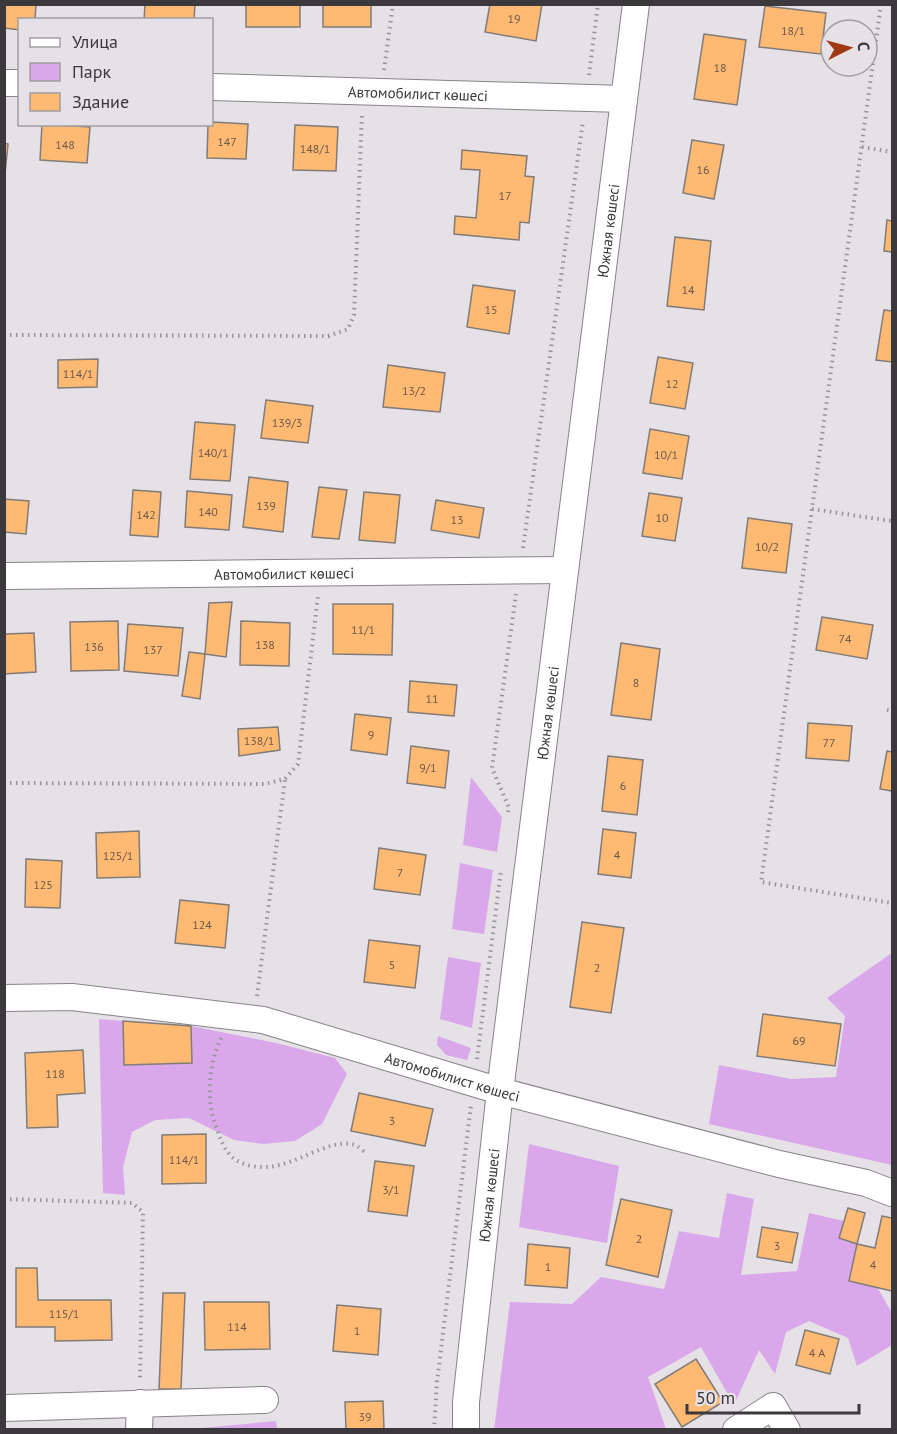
<svg xmlns="http://www.w3.org/2000/svg" width="897" height="1434" viewBox="0 0 897 1434" font-family="'PT Sans',sans-serif">
	<style>
		.green { fill: #daa8ea }
		.building { fill: #feb973; stroke: #817c78; stroke-width: 1.5 }
		.lines { fill: none; stroke-linecap: round; stroke-linejoin: round }
		.minor-casing { stroke: #878389; stroke-width: 28 }
		.path { stroke: #969397; stroke-width: 4; stroke-dasharray: 1.5 4.5; stroke-linecap: butt }
		.minor { stroke: #fff; stroke-width: 26 }
		.labels { text-anchor: middle; dominant-baseline: central; stroke-width: 5; stroke-linejoin: round; paint-order: stroke }
		.number-label { font-size: 12px; fill: #6c594a }
		.street-label { font-size: 15px; fill: #3b393c; stroke: #e5e1e6 }
	</style>
	<rect width="100%" height="100%" fill="#e5e1e6"/>
	<g class="green">
		<path d="M471 777 502 817 497 852 463 845Z"/>
		<path d="M460 863 493 870 484 934 452 929Z"/>
		<path d="M892 953V1165L709 1124 719 1065 791 1079 836 1077 845 1016 827 998Z"/>
		<path d="M448 957 481 963 472 1028 440 1019Z"/>
		<path d="M99 1019 123 1021 125 1065 192 1063 191 1026 276 1043 335 1058 347 1074 322 1124 295 1141 263 1144 234 1140 189 1118 155 1120 132 1132 123 1167 125 1195 103 1193Z"/>
		<path d="M438 1036 471 1048 467 1060 446 1055 437 1045Z"/>
		<path d="M529 1144 619 1166 607 1243 519 1227Z"/>
		<path d="M727 1193 754 1199 741 1275 797 1271 809 1213 844 1221 840 1238 857 1244 849 1281 877 1287 892 1313V1345L857 1366 848 1338 809 1321 786 1332 775 1374 759 1350 734 1405 701 1347 648 1377 666 1429 494 1430 510 1302 572 1304 601 1277 664 1289 679 1231 719 1238Z"/>
		<path d="M276 1421 277 1429H191Z"/>
	</g>
	<g class="building">
		<path d="M4 4H36L35 20H20V30L4 28Z"/>
		<path d="M145 4H195L194 20H144Z"/>
		<rect x="246" y="4" width="54" height="23"/>
		<rect x="323" y="4" width="48" height="23"/>
		<path d="M490 4H542L536 41 485 32Z"/>
		<path d="M765 6 826 13 821 54 759 47Z"/>
		<path d="M704 34 746 40 737 105 694 99Z"/>
		<path d="M212 122 248 124 246 159 207 158 208 124H212Z"/>
		<path d="M42 124 90 127 87 163 40 160Z"/>
		<path d="M295 125 338 127 336 171 293 170Z"/>
		<path d="M692 140 724 145 714 199 683 193Z"/>
		<path d="M4 143 8 144 5 174H4Z"/>
		<path d="M462 150 527 156 525 176 534 177 529 223 520 222 519 240 454 234 455 216 476 218 480 170 461 169Z"/>
		<path d="M887 220 892 221V252L884 251Z"/>
		<path d="M675 237 711 241 704 310 667 306Z"/>
		<path d="M473 285 515 291 509 334 467 327Z"/>
		<path d="M884 310 892 311V362L876 360Z"/>
		<path d="M658 357 693 363 685 409 650 403Z"/>
		<path d="M98 359 97 387 58 388V360Z"/>
		<path d="M388 365 445 373 440 412 383 407Z"/>
		<path d="M266 400 313 406 308 443 261 438Z"/>
		<path d="M195 422 235 425 230 481 190 479Z"/>
		<path d="M650 429 689 436 682 479 643 473Z"/>
		<path d="M249 477 288 482 283 532 243 527Z"/>
		<path d="M319 487 347 490 339 539 312 537Z"/>
		<path d="M133 490 161 492 158 537 130 535Z"/>
		<path d="M187 491 232 495 229 530 185 527Z"/>
		<path d="M364 492 400 495 395 543 359 540Z"/>
		<path d="M649 493 682 498 675 541 642 536Z"/>
		<path d="M4 499 29 501 26 534 4 532Z"/>
		<path d="M436 500 484 508 479 538 431 530Z"/>
		<path d="M748 518 792 524 786 573 742 568Z"/>
		<path d="M232 602 226 657 205 654 209 603Z"/>
		<path d="M333 604H393L392 655 333 654Z"/>
		<path d="M822 617 873 625 867 659 816 650Z"/>
		<path d="M118 621 119 670 71 671 70 622Z"/>
		<path d="M241 621 290 623 289 666 240 665Z"/>
		<path d="M128 624 183 628 178 676 124 671Z"/>
		<path d="M34 633 36 672 4 674V634Z"/>
		<path d="M621 643 660 649 651 720 611 715Z"/>
		<path d="M189 652 205 654 200 699 182 696Z"/>
		<path d="M410 681 457 685 454 716 408 712Z"/>
		<path d="M355 714 391 718 387 755 351 750Z"/>
		<path d="M808 723 852 726 849 761 806 758Z"/>
		<path d="M278 727 280 750 239 756 238 729Z"/>
		<path d="M411 746 449 751 445 788 407 783Z"/>
		<path d="M887 751 892 752V791L880 789Z"/>
		<path d="M608 756 643 760 637 815 602 811Z"/>
		<path d="M603 829 636 833 631 878 598 874Z"/>
		<path d="M139 831 140 877 97 878 96 833Z"/>
		<path d="M379 848 426 855 420 895 374 889Z"/>
		<path d="M26 859 62 861 60 908 25 907Z"/>
		<path d="M180 900 229 905 225 948 175 943Z"/>
		<path d="M582 922 624 928 611 1013 570 1007Z"/>
		<path d="M369 940 420 946 415 988 364 982Z"/>
		<path d="M763 1014 841 1024 835 1066 757 1056Z"/>
		<path d="M123 1021 191 1026 192 1063 124 1065Z"/>
		<path d="M83 1050 85 1093 57 1095 58 1127 27 1128 25 1053Z"/>
		<path d="M359 1093 433 1109 425 1146 351 1131Z"/>
		<path d="M206 1134V1183L162 1184V1135Z"/>
		<path d="M375 1161 414 1166 407 1216 368 1211Z"/>
		<path d="M621 1199 672 1210 658 1277 606 1265Z"/>
		<path d="M848 1208 865 1213 857 1244 839 1238Z"/>
		<path d="M882 1216 892 1218V1291L849 1281 857 1244 875 1248Z"/>
		<path d="M762 1227 798 1233 792 1263 757 1257Z"/>
		<path d="M528 1244 570 1248 567 1288 525 1285Z"/>
		<path d="M16 1268H37L38 1300H111L112 1340 55 1341V1327H16Z"/>
		<path d="M163 1293H185L181 1389H159Z"/>
		<path d="M204 1302H269L270 1349 205 1350Z"/>
		<path d="M337 1305 381 1309 378 1355 333 1351Z"/>
		<path d="M805 1330 839 1339 830 1374 796 1365Z"/>
		<path d="M696 1359 723 1402 682 1427 655 1384Z"/>
		<path d="M383 1401 384 1430H346L345 1402Z"/>
	</g>
	<g class="lines">
		<defs>
			<g id="minor">
				<path d="M4 83H20"/>
				<path id="s1" d="M212 87 624 99"/>
				<path id="s2" d="M4 576 565 570"/>
				<path id="s3" d="M4 998 72 997 263 1020 500 1091 779 1164 866 1183 892 1193"/>
				<path d="M4 1408 265 1400"/>
				<path d="M139 1430 140 1403"/>
				<path id="s4" d="M466 1430V1402L500 1091 636 4"/>
				<path d="M736 1430 773 1406 787 1430"/>
			</g>
		</defs>
		<use href="#minor" class="minor-casing"/>
		<g class="path">
			<path d="M881 4 761 882 892 903"/>
			<path d="M384 70 393 4"/>
			<path d="M589 75 598 4"/>
			<path d="M862 147 892 152"/>
			<path d="M4 335 328 336 348 329 354 315 362 113"/>
			<path d="M812 509 892 521"/>
			<path d="M523 548 583 121"/>
			<path d="M887 710 892 711"/>
			<path d="M4 783 265 784 285 779 298 764 318 596"/>
			<path d="M508 812 509 808 492 768 516 594"/>
			<path d="M257 996 285 779"/>
			<path d="M221 1038C209 1063 206 1098 215 1124 223 1146 227 1161 252 1166 290 1174 326 1136 355 1145 358 1146 363 1151 366 1153"/>
			<path d="M477 1059 501 870"/>
			<path d="M4 1199 132 1203 143 1212 140 1381"/>
			<path d="M434 1430 437 1382 471 1105"/>
		</g>
		<use href="#minor" class="minor"/>
	</g>
	<g class="labels">
		<g class="number-label">
			<text x="514" y="18">19</text>
			<text x="793" y="30">18/1</text>
			<text x="720" y="67">18</text>
			<text x="227" y="141">147</text>
			<text x="65" y="144">148</text>
			<text x="315" y="148">148/1</text>
			<text x="703" y="169">16</text>
			<text x="505" y="195">17</text>
			<text x="688" y="289">14</text>
			<text x="491" y="309">15</text>
			<text x="78" y="373">114/1</text>
			<text x="672" y="383">12</text>
			<text x="414" y="390">13/2</text>
			<text x="287" y="422">139/3</text>
			<text x="213" y="452">140/1</text>
			<text x="666" y="454">10/1</text>
			<text x="266" y="505">139</text>
			<text x="208" y="511">140</text>
			<text x="146" y="514">142</text>
			<text x="662" y="517">10</text>
			<text x="457" y="519">13</text>
			<text x="767" y="546">10/2</text>
			<text x="363" y="629">11/1</text>
			<text x="845" y="638">74</text>
			<text x="265" y="644">138</text>
			<text x="94" y="646">136</text>
			<text x="153" y="649">137</text>
			<text x="636" y="682">8</text>
			<text x="432" y="698">11</text>
			<text x="371" y="734">9</text>
			<text x="259" y="740">138/1</text>
			<text x="829" y="742">77</text>
			<text x="428" y="767">9/1</text>
			<text x="623" y="785">6</text>
			<text x="617" y="854">4</text>
			<text x="118" y="855">125/1</text>
			<text x="400" y="872">7</text>
			<text x="43" y="884">125</text>
			<text x="202" y="924">124</text>
			<text x="392" y="964">5</text>
			<text x="597" y="967">2</text>
			<text x="799" y="1040">69</text>
			<text x="55" y="1073">118</text>
			<text x="392" y="1120">3</text>
			<text x="184" y="1159">114/1</text>
			<text x="391" y="1189">3/1</text>
			<text x="639" y="1238">2</text>
			<text x="777" y="1245">3</text>
			<text x="873" y="1264">4</text>
			<text x="548" y="1266">1</text>
			<text x="64" y="1313">115/1</text>
			<text x="237" y="1326">114</text>
			<text x="357" y="1330">1</text>
			<text x="817" y="1352">4 А</text>
			<text x="365" y="1416">39</text>
		</g>
		<g class="street-label">
			<text stroke="none"><textPath href="#s1" startOffset="206">Автомобилист көшесі</textPath></text>
			<text stroke="none"><textPath href="#s4" startOffset="1208">Южная көшесі</textPath></text>
			<text stroke="none"><textPath href="#s2" startOffset="280">Автомобилист көшесі</textPath></text>
			<text stroke="none"><textPath href="#s4" startOffset="722">Южная көшесі</textPath></text>
			<text stroke="none"><textPath href="#s3" startOffset="458">Автомобилист көшесі</textPath></text>
			<text stroke="none"><textPath href="#s4" startOffset="236">Южная көшесі</textPath></text>
		</g>
	</g>
	<rect width="897" height="1434" fill="none" stroke="#3b393c" stroke-width="12"/>
	<rect x="18" y="18" width="195" height="108" fill="#e5e1e6" stroke="#a19ea2" stroke-width="1.5"/>
	<rect x="30" y="38" width="30" height="9" fill="#ffffff" stroke="#a19ea2" stroke-width="1.5"/>
	<text x="72" y="48" font-size="18" fill="#3b393c">Улица</text>
	<rect x="30" y="63" width="30" height="18" fill="#daa8ea" stroke="#a19ea2" stroke-width="1.5"/>
	<text x="72" y="78" font-size="18" fill="#3b393c">Парк</text>
	<rect x="30" y="93" width="30" height="18" fill="#feb973" stroke="#a19ea2" stroke-width="1.5"/>
	<text x="72" y="108" font-size="18" fill="#3b393c">Здание</text>
	<g transform="translate(849 48) rotate(84)"><circle r="28" fill="#e5e1e6" stroke="#a19ea2" stroke-width="1.5"/>
	<path d="M0-4.5L10 22L0 15L-10 22Z" fill="#a03913"/>
	<text y="-9" font-size="16" font-weight="bold" text-anchor="middle" fill="#3b393c">С</text>
	</g>
	<path d="M687 1404v9h172v-9" fill="none" stroke="#3b393c" stroke-width="3"/>
	<text x="696" y="1404" font-size="18" fill="#3b393c" stroke="#e5e1e6" stroke-width="4.5" paint-order="stroke">50 m</text>
</svg>
